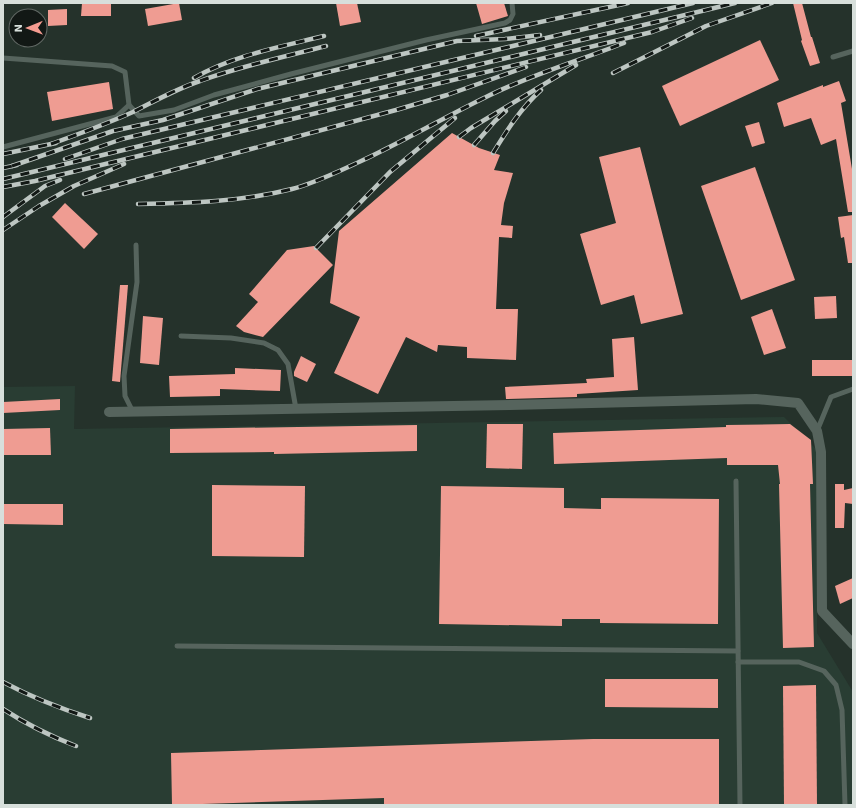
<svg xmlns="http://www.w3.org/2000/svg" width="856" height="808" viewBox="0 0 856 808" font-family="'Work Sans',sans-serif">
	<style>
		.built { fill: #293d33 }
		.building { fill: #ef9c92 }
		.lines { fill: none; stroke-linecap: round; stroke-linejoin: round }
		.service { stroke: #56645d; stroke-width: 5 }
		.minor { stroke: #56645d; stroke-width: 10 }
		.rail-casing { stroke: #bdc6c2; stroke-width: 4.5 }
		.rail { stroke: #121815; stroke-width: 3; stroke-dasharray: 9; stroke-linecap: butt }
	</style>
	<rect width="100%" height="100%" fill="#25322b"/>
	<path class="built" d="M75 386 74 429 784 417 818 451 817 633 853 692V805H3V387Z"/>
	<g class="building">
		<path d="M82 3H111V16H81Z"/>
		<path d="M179 3 182 20 148 26 145 9Z"/>
		<path d="M336 3H357L361 22 340 26Z"/>
		<path d="M476 3H504L508 16 482 24Z"/>
		<path d="M793 3H802L811 37H812L820 63 810 66 801 41 802 40Z"/>
		<path d="M67 9V25L48 26V10Z"/>
		<path d="M760 40 779 80 680 126 662 86Z"/>
		<path d="M839 81 846 101 841 103 853 175V212H848L836 139 821 145 811 118 784 127 777 103 823 85V87Z"/>
		<path d="M109 82 113 109 52 121 47 92Z"/>
		<path d="M759 122 765 143 752 147 745 126Z"/>
		<path d="M452 133 479 148 500 155 494 170 513 173 504 203 501 225 513 226 512 238 499 237 496 309H518L516 360 467 358V347L438 345 437 352 406 337 378 394 334 373 360 317 330 303 339 231Z"/>
		<path d="M640 147 683 314 641 324 634 295 601 305 580 234 616 223 599 157Z"/>
		<path d="M755 167 795 280 741 300 701 186Z"/>
		<path d="M65 203 98 234 84 249 52 217Z"/>
		<path d="M853 215V263H848L844 237 841 238 838 217Z"/>
		<path d="M314 246 333 265 263 337 244 332 236 326 258 302 249 294 287 250Z"/>
		<path d="M120 285H128L120 382 112 381Z"/>
		<path d="M836 296 837 318 815 319 814 297Z"/>
		<path d="M772 309 786 348 764 355 751 317Z"/>
		<path d="M143 316 163 318 159 365 140 363Z"/>
		<path d="M634 337 638 390 577 394V397L506 399 505 387 587 383 586 379 614 377 612 339Z"/>
		<path d="M301 356 316 364 307 382 294 376V372Z"/>
		<rect x="812" y="360" width="41" height="16"/>
		<path d="M235 368 281 370 280 391 220 389V396L170 397 169 376 235 374Z"/>
		<path d="M60 399V410L3 413V402Z"/>
		<path d="M487 424H523L522 469 486 468Z"/>
		<path d="M790 424 811 440 813 484H810L814 647 783 648 779 484H780L778 465H727V458L554 464 553 433 726 427V425Z"/>
		<path d="M417 425V451L274 454V452L170 453V429Z"/>
		<path d="M50 428 51 455H3V429Z"/>
		<path d="M835 484H844V490L853 488V504L845 503 844 528H835Z"/>
		<path d="M212 485 305 486 304 557 212 556Z"/>
		<path d="M441 486 564 488V508L601 509V498L719 499 718 624 600 623V619H562V626L439 624Z"/>
		<path d="M3 504H63V525L3 524Z"/>
		<path d="M853 578V598L840 604 835 586Z"/>
		<path d="M605 679H718V708L605 707Z"/>
		<path d="M816 685 817 805H784L783 686Z"/>
		<path d="M593 739H719V805H384V798L172 805 171 753Z"/>
	</g>
	<g class="lines">
		<g class="service">
			<path d="M833 57 853 51"/>
			<path d="M3 58 112 66 125 72 129 105 116 117 3 147"/>
			<path d="M129 105 139 116 174 110 214 95 291 74 426 40 505 23 510 20 513 14 512 3"/>
			<path d="M181 336 231 338 264 343 278 350 288 364 296 409"/>
			<path d="M133 412 125 396 124 376 137 282 136 245"/>
			<path d="M817 431 831 397 853 389"/>
			<path d="M736 481 740 805"/>
			<path d="M177 646 738 651"/>
			<path d="M738 662H799L824 671 836 685 842 710 845 805"/>
		</g>
		<path class="minor" d="M109 412 510 405 756 399 798 403 817 431 821 452 822 611 853 644"/>
		<defs>
			<g id="rail">
				<path d="M476 36 628 3"/>
				<path d="M613 73 706 26 772 3"/>
				<path d="M194 78C234 55 280 47 324 36"/>
				<path d="M459 137 471 128 576 65"/>
				<path d="M51 144C79 134 106 124 133 112 155 101 176 89 200 81 241 66 284 57 326 46"/>
				<path d="M474 145 495 121 506 111"/>
				<path d="M493 153C507 130 521 108 541 90"/>
				<path d="M3 154 56 143"/>
				<path d="M65 159 122 139 693 3"/>
				<path d="M12 166 113 131 163 120 257 89 457 41 505 39 540 35"/>
				<path d="M3 168 17 165"/>
				<path d="M3 179 735 3"/>
				<path d="M3 187 35 181 652 32 692 18"/>
				<path d="M84 194 396 110 447 95 526 67"/>
				<path d="M138 204C190 203 241 202 292 189 315 183 337 172 359 162 402 142 443 118 486 97 530 75 578 61 624 43"/>
				<path d="M3 217 45 186 60 180"/>
				<path d="M3 230 39 206 74 186 124 164"/>
				<path d="M316 248 390 172 455 118"/>
				<path d="M3 682C31 697 59 708 90 718"/>
				<path d="M3 709C26 724 50 736 76 746"/>
			</g>
		</defs>
		<use href="#rail" class="rail-casing"/>
		<use href="#rail" class="rail"/>
	</g>
	<rect width="856" height="808" fill="none" stroke="#d7dfdb" stroke-width="8"/>
	<g transform="translate(28 28) rotate(269)"><circle r="19" fill="#121815" stroke="#616864"/>
	<path d="M0-3L7 15L0 10L-7 15Z" fill="#f59c91"/>
	<text y="-6" font-size="11" font-weight="bold" text-anchor="middle" fill="#d7dfdb">N</text>
	</g>
</svg>
